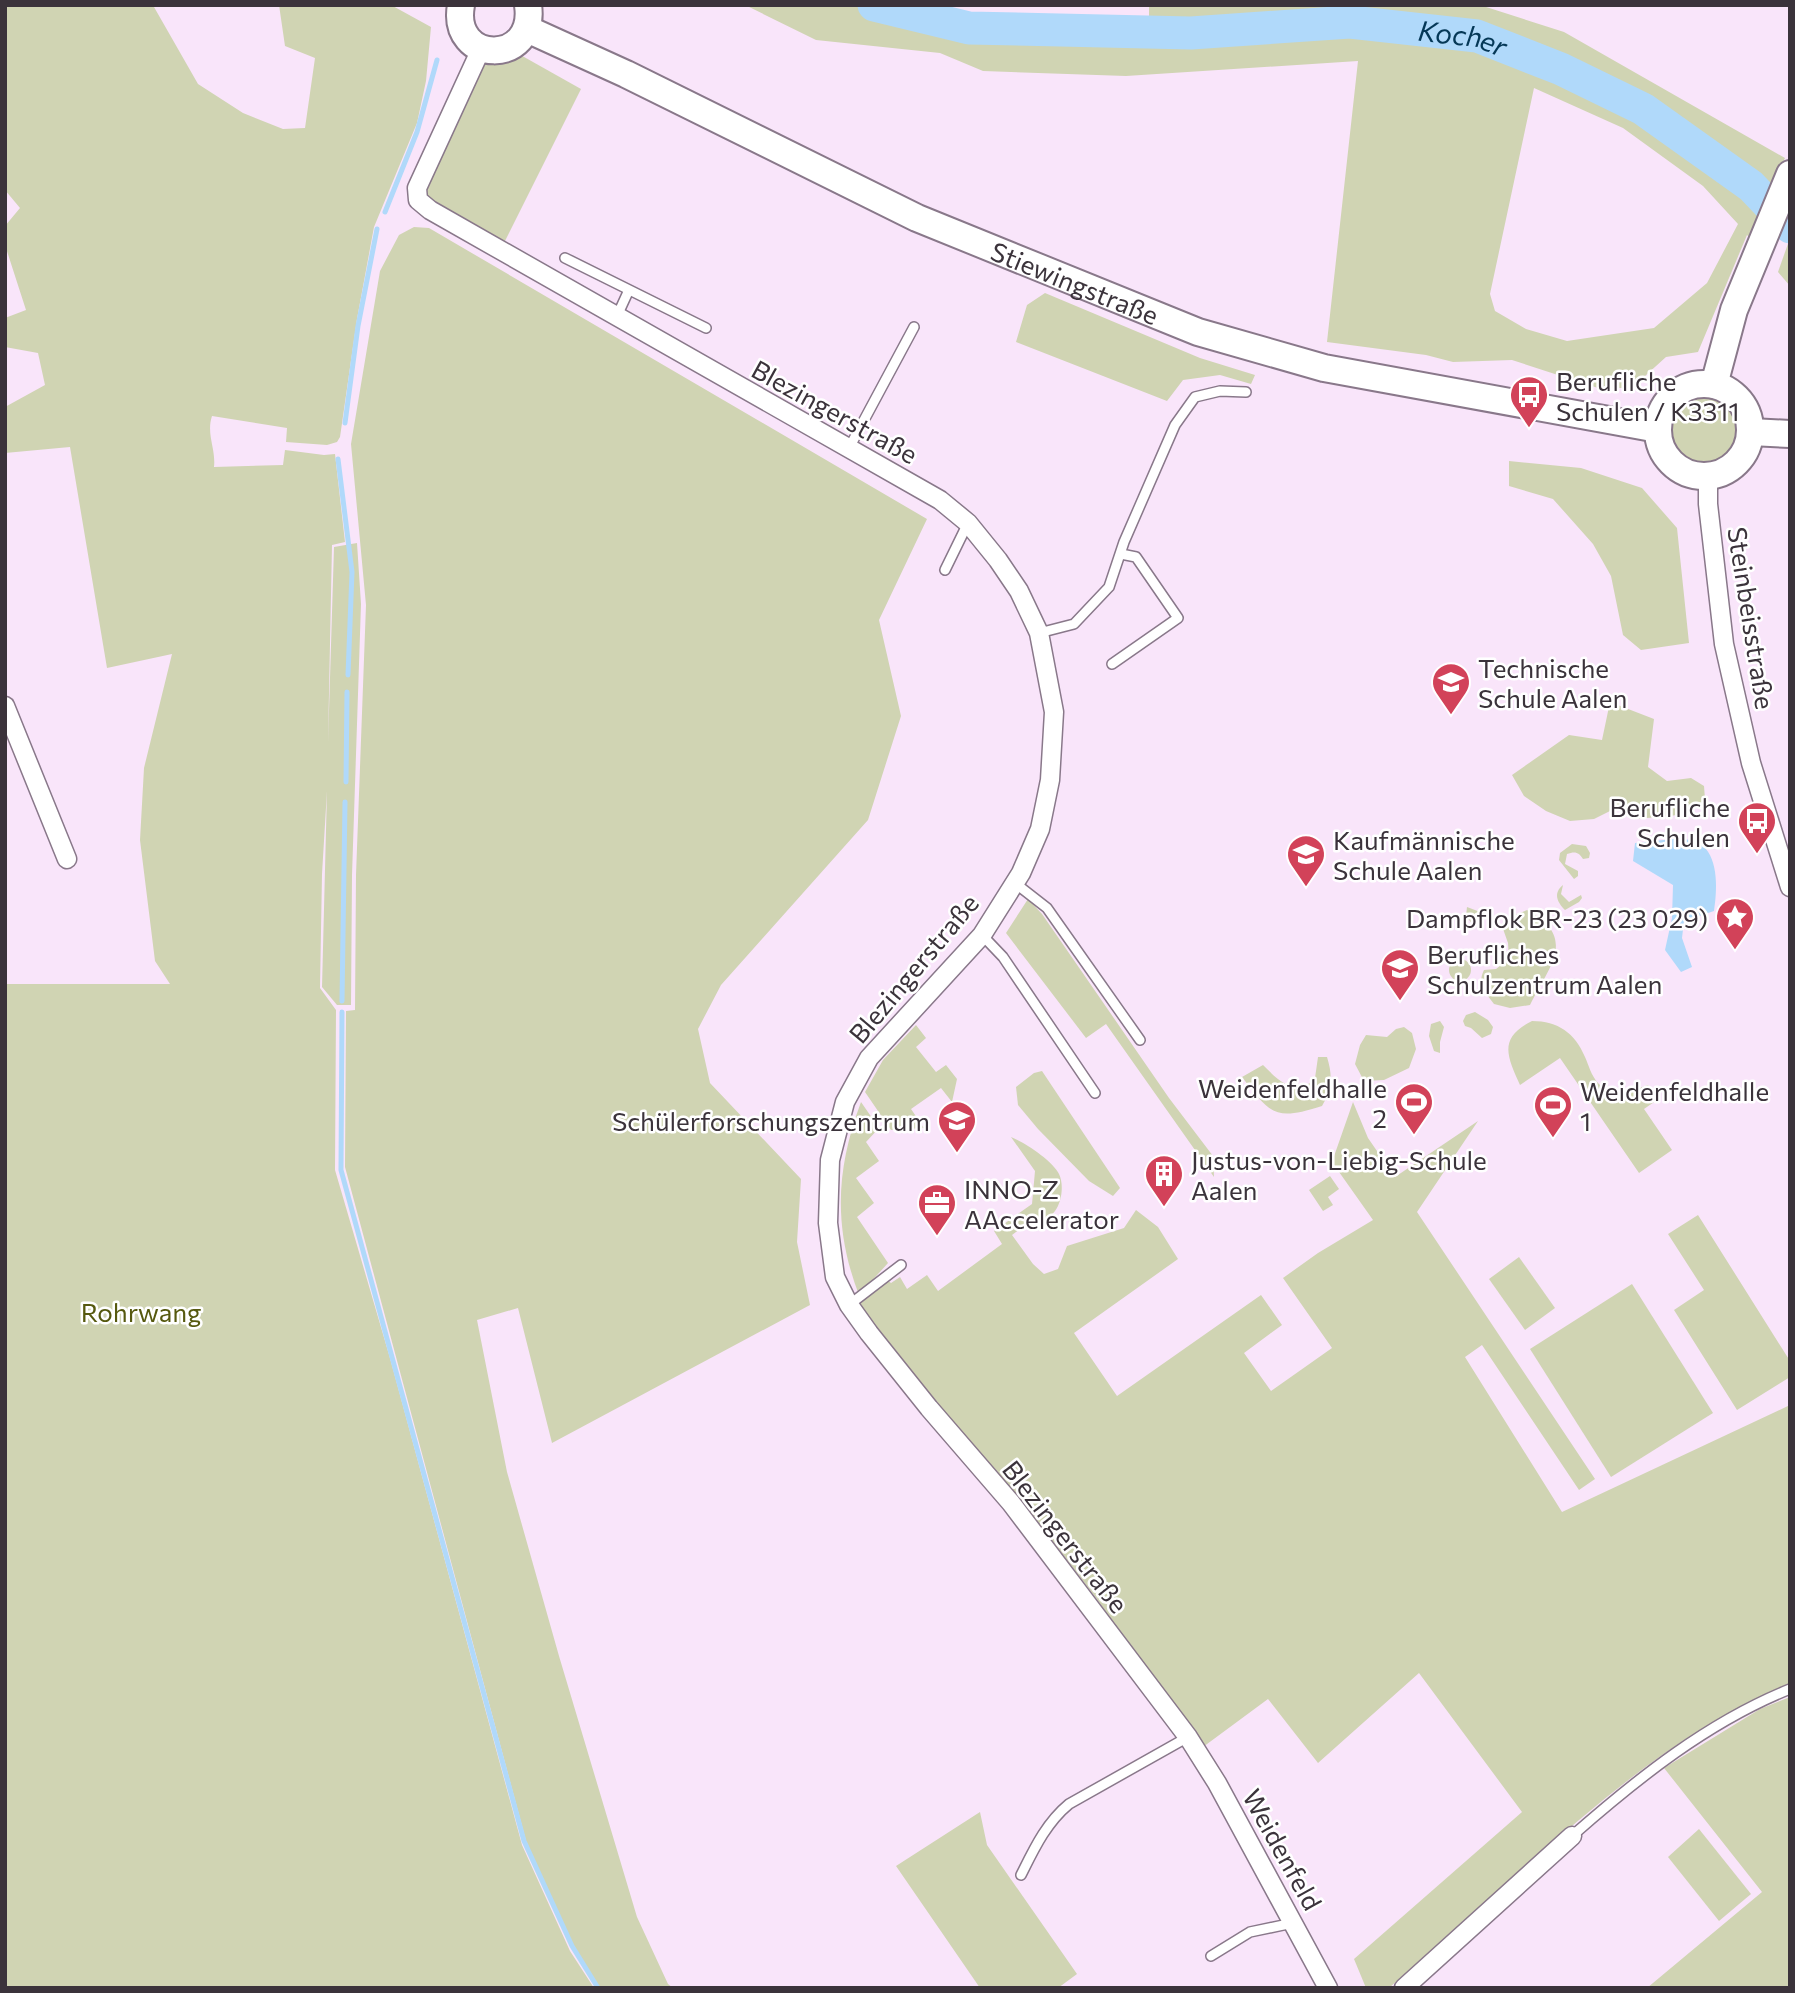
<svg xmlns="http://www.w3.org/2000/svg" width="1795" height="1993" viewBox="0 0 1795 1993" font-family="Commissioner,sans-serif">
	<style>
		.green { fill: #d0d4b3; fill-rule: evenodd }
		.water { fill: #b0d9fa }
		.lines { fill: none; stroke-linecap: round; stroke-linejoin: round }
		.stream { stroke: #b0d9fa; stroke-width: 5 }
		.river { stroke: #b0d9fa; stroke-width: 33 }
		.lane-casing { stroke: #89788a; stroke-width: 12 }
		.street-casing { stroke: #89788a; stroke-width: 21 }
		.secondary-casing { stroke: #89788a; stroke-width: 30 }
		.lane { stroke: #fff; stroke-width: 9 }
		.street { stroke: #fff; stroke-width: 18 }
		.secondary { stroke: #fff; stroke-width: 26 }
		.labels { text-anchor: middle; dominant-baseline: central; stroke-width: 5; stroke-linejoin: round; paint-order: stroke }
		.street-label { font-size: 26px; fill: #3b333b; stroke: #fff }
		.poi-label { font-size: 26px; fill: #3b333b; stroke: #fff; text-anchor: start }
		.park-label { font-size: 26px; fill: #56590f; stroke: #fff }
		.water-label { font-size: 28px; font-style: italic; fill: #053857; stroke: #fff }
	</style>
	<rect width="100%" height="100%" fill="#f9e5fa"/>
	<g class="green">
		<path d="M5 5H157L154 7 198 84 243 113 283 129 305 128 315 58 285 46 279 5H391L431 27 426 81 417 123 374 227 357 319 340 437 337 442 327 445 286 442 287 428 212 416C206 434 216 449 214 467L283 465 285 450 324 455 335 454 345 542 332 545 328 743 334 547 357 543 361 604 352 875 351 1005H337L322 987 327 791 322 874 320 988 336 1010 335 1170 390 1358 522 1845 570 1951 594 1988H5V984H170L155 961 140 840 144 768 172 654 107 668 70 447 5 453V407L45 385 38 353 5 347V318L26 310 5 245V226L20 208 5 190Z"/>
		<path d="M745 5H916L973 19 1149 23V5L1483 6 1564 32 1785 158 1749 237 1747 235 1698 352 1666 357 1645 376 1623 388H1598L1512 360 1453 362 1426 355 1327 342 1358 61 1126 76 983 71 940 53 816 40ZM1534 88 1623 128 1703 186 1738 224 1707 283 1654 328 1567 341 1526 329 1495 311 1490 294Z"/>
		<path d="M517 53 581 89 504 243 423 194 485 61Z"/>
		<path d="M414 227 429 228 927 519 879 620 901 716 868 820 721 985 698 1029 710 1083 801 1179 797 1242 810 1305 552 1443 518 1308 477 1320 507 1472 559 1656 637 1917 668 1984 673 1988H598L572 1946 526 1841 345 1167 346 1011 355 1010 356 875 366 605 351 444 380 271 399 235Z"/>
		<path d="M1790 238V286L1778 272Z"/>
		<path d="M1045 293 1200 358 1255 375 1251 384 1220 375 1183 380 1167 401 1016 342 1027 305Z"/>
		<circle cx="1702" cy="430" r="34"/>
		<path d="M1509 461 1581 468 1642 488 1677 528 1689 643 1641 650 1623 635 1611 576 1593 544 1553 499 1509 486Z"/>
		<path d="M1610 702 1654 719 1648 767 1667 781 1691 778 1704 786 1705 799C1688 819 1661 816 1637 819L1620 806 1594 819 1570 821 1546 811 1524 796 1512 775 1569 735 1602 740Z"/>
		<path d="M1572 844 1586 846 1590 853 1589 858 1583 859C1579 852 1575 851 1567 854L1565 864 1578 871V876L1574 879 1559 860 1560 853Z"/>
		<path d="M1563 885 1561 894 1569 902 1581 895 1582 898 1579 902 1565 910C1557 902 1553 893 1563 885Z"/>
		<path d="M1028 899 1042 914 1169 1098 1213 1156 1214 1177 1106 1024 1086 1038 1006 933Z"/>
		<path d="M1467 907 1488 915 1473 925 1466 916Z"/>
		<path d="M1527 910C1578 938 1550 965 1530 1005L1510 1008 1494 1004C1485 992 1477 984 1484 970L1496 969 1509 959 1508 943 1502 926 1513 916Z"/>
		<circle cx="1460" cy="970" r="11"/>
		<path d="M1475 1012 1488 1020 1493 1027 1491 1034 1482 1038 1471 1028 1465 1026 1463 1021 1466 1015Z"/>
		<path d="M1440 1021 1444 1027 1440 1042V1053L1434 1051 1429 1036 1431 1024Z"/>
		<path d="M1532 1021C1558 1021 1575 1033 1585 1057 1589 1066 1591 1075 1598 1083 1602 1088 1610 1092 1616 1096L1648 1085 1657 1100 1644 1109 1672 1150 1639 1173 1560 1058 1520 1085C1507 1056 1498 1038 1532 1021Z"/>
		<path d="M916 1025 926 1038 916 1047 936 1072 946 1065 957 1079 952 1102 941 1088 911 1109 924 1128 891 1130 865 1092 883 1060Z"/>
		<path d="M1404 1027 1412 1033 1416 1049 1409 1068 1384 1080 1364 1081 1355 1064 1360 1045 1366 1035 1387 1037 1396 1029Z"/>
		<path d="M1318 1057H1327C1333 1076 1332 1090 1322 1106 1275 1121 1271 1115 1242 1077L1263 1065C1276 1078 1285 1088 1304 1088L1315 1078Z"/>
		<path d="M1042 1071 1120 1188 1113 1196 1089 1181 1038 1129 1018 1105 1016 1087 1034 1073Z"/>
		<path d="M861 1102 879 1128 866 1142 879 1161 856 1178 874 1203 857 1217 888 1263 859 1295C833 1227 836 1169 861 1102Z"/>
		<path d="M1353 1102 1368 1138 1395 1177 1478 1121 1417 1212 1595 1479 1579 1490 1482 1345 1465 1357 1562 1512 1790 1405V1684C1691 1723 1608 1794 1528 1864 1482 1906 1435 1947 1389 1988H1366L1354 1959 1522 1812 1419 1673 1318 1763 1268 1699 1203 1747 1096 1598 1025 1505 873 1331 859 1300 885 1278 891 1283 900 1277 907 1289 927 1275 938 1291 1002 1244 994 1231 1032 1204 1035 1171 1011 1137C1024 1142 1053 1161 1059 1174 1064 1184 1062 1202 1055 1211 1048 1221 1039 1218 1030 1222 1024 1225 1018 1231 1012 1235L1033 1264 1044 1274 1058 1269 1067 1246 1124 1228 1136 1210 1158 1227 1178 1259 1074 1333 1117 1396 1261 1295 1282 1325 1244 1353 1271 1391 1332 1348 1283 1278 1318 1253 1373 1220 1332 1162Z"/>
		<path d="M1330 1176 1339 1189 1328 1197 1333 1205 1323 1211 1309 1190Z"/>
		<path d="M1698 1215 1790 1361V1377L1737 1410 1674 1310 1704 1290 1668 1234Z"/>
		<path d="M1519 1257 1555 1308 1525 1330 1489 1279Z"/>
		<path d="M1632 1284 1713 1413 1611 1477 1530 1349Z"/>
		<path d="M1790 1697V1988H1647L1762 1892 1664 1768 1760 1709Z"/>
		<path d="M980 1812 987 1845 1077 1974 1058 1988H980L896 1866Z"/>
		<path d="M1699 1829 1751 1894 1719 1921 1668 1857Z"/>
	</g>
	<path class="water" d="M1682 838C1688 840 1698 842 1703 846 1719 860 1717 892 1714 911L1684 921 1682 938 1692 967 1681 972 1665 950 1672 918 1673 885 1633 861 1635 843Z"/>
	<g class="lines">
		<g class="stream">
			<path d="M385 212 417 132 437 60"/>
			<path d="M345 423 358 326 377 229"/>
			<path d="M338 459 352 572 348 675"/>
			<path d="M346 782 347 692"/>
			<path d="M342 1001 345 802"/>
			<path d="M342 1012 341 1170 524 1841 572 1946 598 1988"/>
		</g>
		<path class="river" id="s1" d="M874 5 969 28 1191 33 1350 22 1477 36 1561 69 1643 109 1751 186 1790 227"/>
		<defs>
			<g id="lane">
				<path d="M565 258 706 328"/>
				<path d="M617 316 628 292"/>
				<path d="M848 450 914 327"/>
				<path d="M945 570 968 523"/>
				<path d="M1039 633 1074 624 1109 587 1124 542 1175 425 1195 397 1220 391 1246 392"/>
				<path d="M1112 664 1178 618 1136 557 1121 554"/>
				<path d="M1015 883 1047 908 1140 1040"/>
				<path d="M982 935 1003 957 1095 1093"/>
				<path d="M849 1305 901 1265"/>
				<path d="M1572 1836C1638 1778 1708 1722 1790 1689"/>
				<path d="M1021 1875C1034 1849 1046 1823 1069 1804L1188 1737"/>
				<path d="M1211 1956 1250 1932 1293 1923"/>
			</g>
			<g id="street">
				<path d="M481 49 417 188 418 200 430 210 940 500 968 523 998 560 1019 591 1039 633 1054 712 1050 780 1040 829 1021 873 982 935 869 1058 845 1102 830 1160 828 1223 835 1277 849 1305 869 1333 929 1408 1011 1503 1188 1737 1217 1783 1328 1988"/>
				<path d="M1708 477V504L1724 644 1751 763 1790 887"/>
				<path d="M5 706 67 859"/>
				<path d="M1404 1988 1572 1836"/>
			</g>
			<g id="secondary">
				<path d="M461 5C450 65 537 66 528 5"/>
				<path id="s2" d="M527 29 626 74 917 218 1198 332 1324 368 1658 429"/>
				<circle cx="1704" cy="430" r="46"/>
				<path d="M1714 385 1734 310 1790 174"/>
				<path d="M1751 432 1790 434"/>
			</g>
		</defs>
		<use href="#lane" class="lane-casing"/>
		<use href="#street" class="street-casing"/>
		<use href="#secondary" class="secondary-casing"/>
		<use href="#lane" class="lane"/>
		<use href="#street" class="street"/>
		<use href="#secondary" class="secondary"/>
	</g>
	<defs>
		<symbol id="bus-pin" viewBox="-11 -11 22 30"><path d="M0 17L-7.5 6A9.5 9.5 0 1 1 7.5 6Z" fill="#d24259" stroke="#fff"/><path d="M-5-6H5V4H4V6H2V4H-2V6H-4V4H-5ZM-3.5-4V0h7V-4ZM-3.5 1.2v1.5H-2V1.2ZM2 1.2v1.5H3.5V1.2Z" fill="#fff"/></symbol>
		<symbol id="school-pin" viewBox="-11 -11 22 30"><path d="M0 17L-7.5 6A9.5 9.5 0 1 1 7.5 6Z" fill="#d24259" stroke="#fff"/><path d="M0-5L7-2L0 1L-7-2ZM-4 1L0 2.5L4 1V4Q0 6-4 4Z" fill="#fff"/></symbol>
		<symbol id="sight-pin" viewBox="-11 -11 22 30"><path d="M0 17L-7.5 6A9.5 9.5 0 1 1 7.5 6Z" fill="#d24259" stroke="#fff"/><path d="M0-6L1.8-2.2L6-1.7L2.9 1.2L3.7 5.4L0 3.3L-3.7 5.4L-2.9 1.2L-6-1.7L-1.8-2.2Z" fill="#fff"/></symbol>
		<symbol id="stadium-pin" viewBox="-11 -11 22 30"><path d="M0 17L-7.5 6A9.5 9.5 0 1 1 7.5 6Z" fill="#d24259" stroke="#fff"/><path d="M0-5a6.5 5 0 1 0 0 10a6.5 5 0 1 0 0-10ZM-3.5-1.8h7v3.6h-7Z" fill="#fff"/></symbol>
		<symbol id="building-pin" viewBox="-11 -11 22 30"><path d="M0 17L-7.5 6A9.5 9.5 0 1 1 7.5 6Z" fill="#d24259" stroke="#fff"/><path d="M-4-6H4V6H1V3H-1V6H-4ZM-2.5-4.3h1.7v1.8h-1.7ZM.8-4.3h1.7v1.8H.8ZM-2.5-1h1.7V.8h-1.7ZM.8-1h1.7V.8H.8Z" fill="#fff"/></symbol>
		<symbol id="office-pin" viewBox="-11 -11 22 30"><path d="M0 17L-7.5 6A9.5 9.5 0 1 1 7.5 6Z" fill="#d24259" stroke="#fff"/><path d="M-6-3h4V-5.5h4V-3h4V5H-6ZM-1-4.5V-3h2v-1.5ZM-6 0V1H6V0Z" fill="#fff"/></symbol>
	</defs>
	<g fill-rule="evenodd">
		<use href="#bus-pin" x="1507" y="373" width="44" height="60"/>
		<use href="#school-pin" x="1429" y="660" width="44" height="60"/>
		<use href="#bus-pin" x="1735" y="799" width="44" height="60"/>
		<use href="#school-pin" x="1284" y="832" width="44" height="60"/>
		<use href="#sight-pin" x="1713" y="895" width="44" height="60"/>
		<use href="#school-pin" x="1378" y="946" width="44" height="60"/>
		<use href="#stadium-pin" x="1392" y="1080" width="44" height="60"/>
		<use href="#stadium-pin" x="1531" y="1083" width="44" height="60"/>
		<use href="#school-pin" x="935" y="1098" width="44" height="60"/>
		<use href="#building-pin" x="1142" y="1152" width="44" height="60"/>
		<use href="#office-pin" x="915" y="1181" width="44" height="60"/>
	</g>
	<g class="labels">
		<g class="street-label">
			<text stroke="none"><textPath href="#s2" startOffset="604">Stiewingstraße</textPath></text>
			<text transform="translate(835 411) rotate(29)">Blezingerstraße</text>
			<text transform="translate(1752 618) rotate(81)">Steinbeisstraße</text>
			<text transform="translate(913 968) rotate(-50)">Blezingerstraße</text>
			<text transform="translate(1066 1536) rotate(52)">Blezingerstraße</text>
			<text transform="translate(1283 1849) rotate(61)">Weidenfeld</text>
		</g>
		<g class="poi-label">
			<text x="1556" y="380">Berufliche<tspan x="1556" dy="30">Schulen / K3311</tspan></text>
			<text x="1478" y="667">Technische<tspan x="1478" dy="30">Schule Aalen</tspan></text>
			<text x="1730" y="806" text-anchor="end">Berufliche<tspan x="1730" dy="30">Schulen</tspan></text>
			<text x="1333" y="839">Kaufmännische<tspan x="1333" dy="30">Schule Aalen</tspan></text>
			<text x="1708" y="917" text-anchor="end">Dampflok BR-23 (23 029)</text>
			<text x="1427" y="953">Berufliches<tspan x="1427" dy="30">Schulzentrum Aalen</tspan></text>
			<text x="1387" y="1087" text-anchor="end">Weidenfeldhalle<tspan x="1387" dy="30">2</tspan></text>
			<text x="1580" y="1090">Weidenfeldhalle<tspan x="1580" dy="30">1</tspan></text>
			<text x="930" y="1120" text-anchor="end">Schülerforschungszentrum</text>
			<text x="1191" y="1159">Justus-von-Liebig-Schule<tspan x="1191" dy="30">Aalen</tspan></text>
			<text x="964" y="1188">INNO-Z<tspan x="964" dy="30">AAccelerator</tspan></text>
		</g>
		<g class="park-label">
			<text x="141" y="1311">Rohrwang</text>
		</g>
		<g class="water-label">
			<text stroke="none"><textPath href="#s1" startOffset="593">Kocher</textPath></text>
		</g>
	</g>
	<rect width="1795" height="1993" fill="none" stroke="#3b333b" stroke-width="14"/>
</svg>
